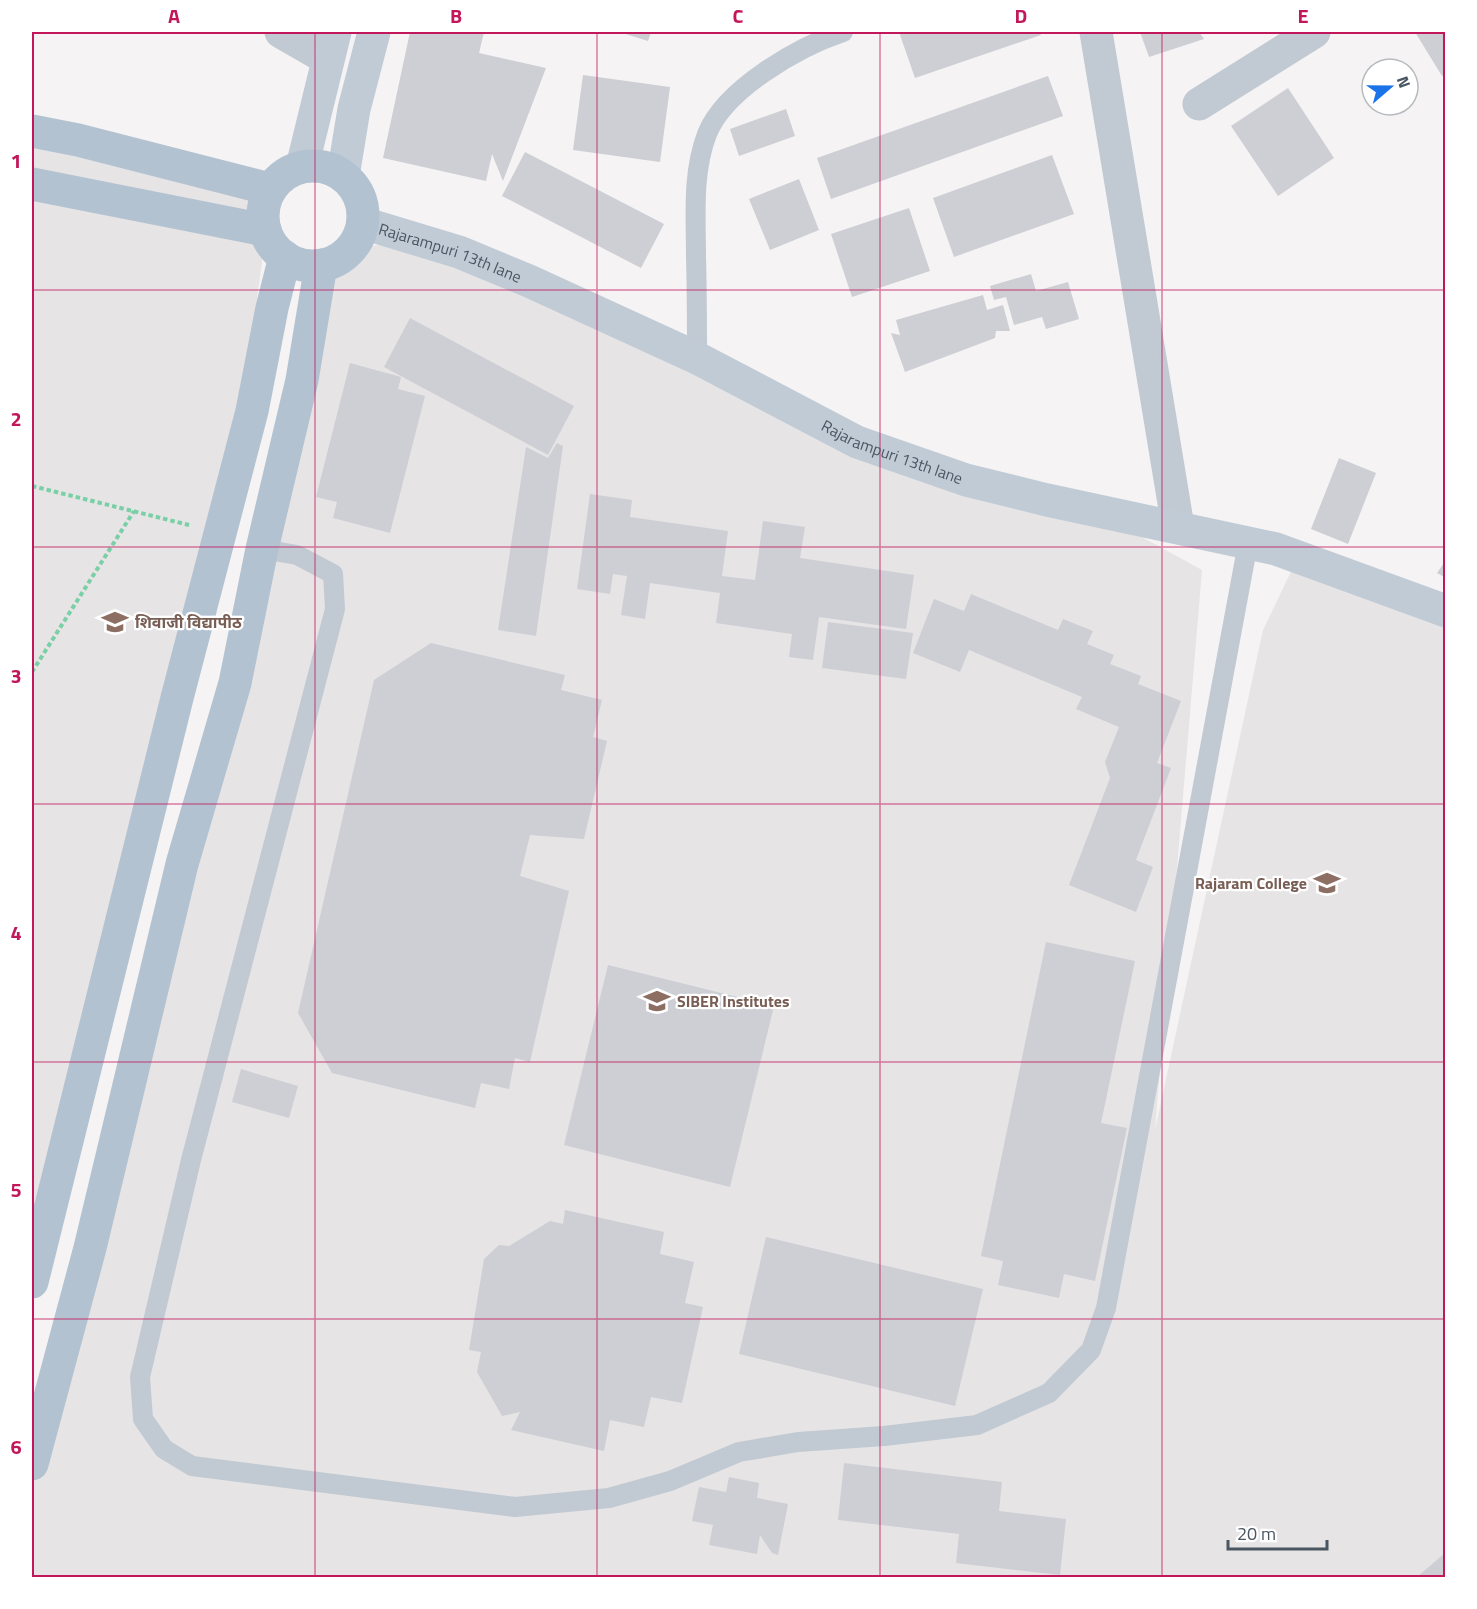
<svg xmlns="http://www.w3.org/2000/svg" width="1477" height="1609" font-family="'Titillium Web','Noto Sans Devanagari',sans-serif">
<style>
.education{fill:#e6e4e5}
.building{fill:#cdcfd5}
.lines{fill:none;stroke-linecap:round;stroke-linejoin:round}
.path{stroke:#7ad0a6;stroke-width:4;stroke-dasharray:4.5 3;stroke-linecap:butt}
.lane{stroke:#c1cad2;stroke-width:20}
.street{stroke:#c1cad2;stroke-width:33}
.secondary{stroke:#c1cbd6;stroke-width:33}
.primary{stroke:#b3c2d1;stroke-width:33}
.grid{fill:none;stroke:#c2185b;stroke-width:1.5;stroke-opacity:0.55}
.labels{text-anchor:middle;stroke-width:4.5;stroke-linejoin:round;paint-order:stroke}
.street-label{font-size:16px;fill:#4a5661;stroke:#fff}
.education-label{font-size:16px;font-weight:bold;fill:#785e54;stroke:#fff;text-anchor:start}
.neatline{fill:none;stroke:#c2185b;stroke-width:2}
.grid-label{font-size:20px;text-anchor:middle;font-weight:bold;fill:#c2185b}
</style>
<rect width="100%" height="100%" fill="#f5f3f3"/>
<g class="education">
<path d="M32,136L265,201L262,263L257,297L262,352L32,1282Z"/>
<path d="M431,240L760,391L1091,509L1202,570L1155,1130L1263,630L1298,557L1445,611V1577L32,1578V1463L333,276L346,259L360,247Z"/>
</g>
<g class="building">
<path d="M410,32H484L479,53L546,68L503,181L492,154L486,181L383,158Z"/>
<path d="M619,32H651L648,41Z"/>
<path d="M899,32H1039L1041,35L915,78Z"/>
<path d="M1140,32H1199L1204,39L1149,57Z"/>
<path d="M1415,32H1446V74L1442,76Z"/>
<path d="M583,75L670,87L660,162L573,150Z"/>
<path d="M1048,76L1063,116L831,199L817,158Z"/>
<path d="M1288,88L1334,158L1278,196L1231,126Z"/>
<path d="M786,109L795,136L739,156L730,129Z"/>
<path d="M525,152L664,224L641,268L502,196Z"/>
<path d="M1052,155L1074,214L954,257L933,198Z"/>
<path d="M799,179L819,230L770,250L749,199Z"/>
<path d="M909,208L930,271L852,297L831,234Z"/>
<path d="M1031,274L1036,291L1068,282L1079,319L1046,329L1042,317L1014,325L1006,297L994,300L990,286Z"/>
<path d="M983,295L987,310L1003,305L1010,331H996L995,338L905,372L891,333L900,335L896,320Z"/>
<path d="M410,318L574,406L548,455L384,367Z"/>
<path d="M350,363L401,377L398,389L425,396L390,533L333,518L337,502L316,497Z"/>
<path d="M557,443L563,446L536,636L498,630L526,447L548,458Z"/>
<path d="M1339,458L1376,473L1348,544L1311,529Z"/>
<path d="M590,494L632,500L630,517L728,531L722,576L755,580L763,521L805,527L800,558L914,575L906,629L819,617L813,660L789,657L792,634L716,623L720,593L650,583L645,619L621,615L627,576L613,574L610,594L577,589Z"/>
<path d="M1446,560V578L1437,573Z"/>
<path d="M971,594L1058,630L1063,619L1093,631L1087,644L1114,655L1110,664L1141,676L1138,684L1181,701L1157,763L1171,768L1136,860L1153,867L1136,912L1069,885L1110,778L1105,762L1119,727L1076,709L1082,697L969,650L960,672L913,653L934,599L964,611Z"/>
<path d="M828,622L913,633L906,679L822,668Z"/>
<path d="M431,643L565,675L561,690L602,700L593,737L607,741L584,839L530,835L520,876L569,891L530,1062L515,1058L509,1089L481,1083L475,1108L332,1073L298,1013L374,680Z"/>
<path d="M1046,942L1135,961L1101,1123L1127,1128L1095,1281L1064,1274L1059,1298L998,1285L1003,1261L981,1256Z"/>
<path d="M608,965L774,1006L730,1187L564,1145Z"/>
<path d="M241,1069L298,1086L289,1118L232,1102Z"/>
<path d="M565,1210L664,1232L660,1254L694,1262L685,1303L703,1307L682,1403L651,1397L644,1427L610,1420L604,1451L511,1430L520,1412L502,1416L477,1372L481,1352L469,1350L484,1259L499,1245L509,1246L550,1221L563,1224Z"/>
<path d="M766,1237L983,1289L955,1406L739,1354Z"/>
<path d="M844,1463L1002,1482L999,1511L1066,1519L1060,1575L956,1563L959,1534L838,1520Z"/>
<path d="M729,1477L759,1483L757,1498L788,1504L778,1555L772,1553L760,1535L757,1554L709,1545L713,1525L692,1521L699,1487L726,1492Z"/>
<path d="M1446,1552V1578H1416Z"/>
</g>
<g class="lines">
<g class="path">
<path d="M32,486L189,525"/>
<path d="M32,672L134,511"/>
</g>
<g class="lane">
<path d="M697,358C697,324 697,291 696,257C696,216 692,173 707,134C725,89 798,47 843,32"/>
<path d="M262,549L297,555L333,574L335,609L191,1160L140,1377L143,1419L164,1449L192,1466L515,1507L609,1498L670,1481L739,1452L798,1442L884,1436L977,1425L1049,1393L1091,1350L1106,1308L1248,543"/>
</g>
<g class="street">
<path d="M281,32L328,59"/>
<path d="M1096,32L1178,527"/>
<path d="M1199,104L1314,32"/>
</g>
<g class="secondary">
<path d="M302,167L335,32"/>
<path d="M343,176L354,109L374,32"/>
<path id="s1" d="M363,223L459,252L529,281L697,358L857,442L966,480L1047,500L1276,549L1446,611"/>
</g>
<g class="primary">
<path d="M32,131L78,140L270,189"/>
<circle cx="313" cy="216" r="50"/>
<path d="M32,184L265,230"/>
<path d="M32,1282L177,698L252,411L272,308L285,257"/>
<path d="M32,1464L90,1248L182,864L235,683L262,549L302,380L321,265"/>
</g>
</g>
<path class="grid" d="M315,32V1578M597,32V1578M880,32V1578M1162,32V1578M32,290H1446M32,547H1446M32,804H1446M32,1062H1446M32,1319H1446"/>
<defs>
<g id="university-bare" transform="scale(2.07)"><path d="M0-5L7-2L0 1L-7-2ZM-4 1L0 2.5L4 1V4Q0 6-4 4Z" fill="#8d6e63" stroke="#fff" stroke-width="2.5" paint-order="stroke"/></g>
</defs>
<g fill-rule="evenodd">
<use href="#university-bare" x="115" y="622"/>
<use href="#university-bare" x="1327" y="883"/>
<use href="#university-bare" x="657" y="1001"/>
</g>
<g class="labels">
<g class="street-label">
<text dy="6" stroke="none"><textPath href="#s1" startOffset="92">Rajarampuri 13th lane</textPath></text>
<text dy="6" stroke="none"><textPath href="#s1" startOffset="578">Rajarampuri 13th lane</textPath></text>
</g>
<g class="education-label">
<text x="135" y="628">शिवाजी विद्यापीठ</text>
<text x="1307" y="889" text-anchor="end">Rajaram College</text>
<text x="677" y="1007">SIBER Institutes</text>
</g>
</g>
<rect width="1477" height="1609" fill="none" stroke="#ffffff" stroke-width="66"/>
<g transform="translate(1390 87) rotate(70)"><circle r="28" fill="#ffffff" stroke="#b7bbc0" stroke-width="1.5"/>
<path d="M0-4.5L10 22L0 15L-10 22Z" fill="#1a73e8"/>
<text y="-9" font-size="16" font-weight="bold" text-anchor="middle" fill="#4a5661">N</text>
</g>
<path d="M1228 1540v9h99v-9" fill="none" stroke="#4a5661" stroke-width="3"/>
<text x="1237" y="1540" font-size="18" fill="#4a5661" stroke="#ffffff" stroke-width="4.5" paint-order="stroke">20 m</text>
<rect x="33" y="33" width="1411" height="1543" class="neatline"/>
<g class="grid-label">
<text x="174" y="23">A</text>
<text x="456" y="23">B</text>
<text x="738" y="23">C</text>
<text x="1021" y="23">D</text>
<text x="1303" y="23">E</text>
<text x="16" y="168">1</text>
<text x="16" y="426">2</text>
<text x="16" y="683">3</text>
<text x="16" y="940">4</text>
<text x="16" y="1197">5</text>
<text x="16" y="1454">6</text>
</g>
</svg>
